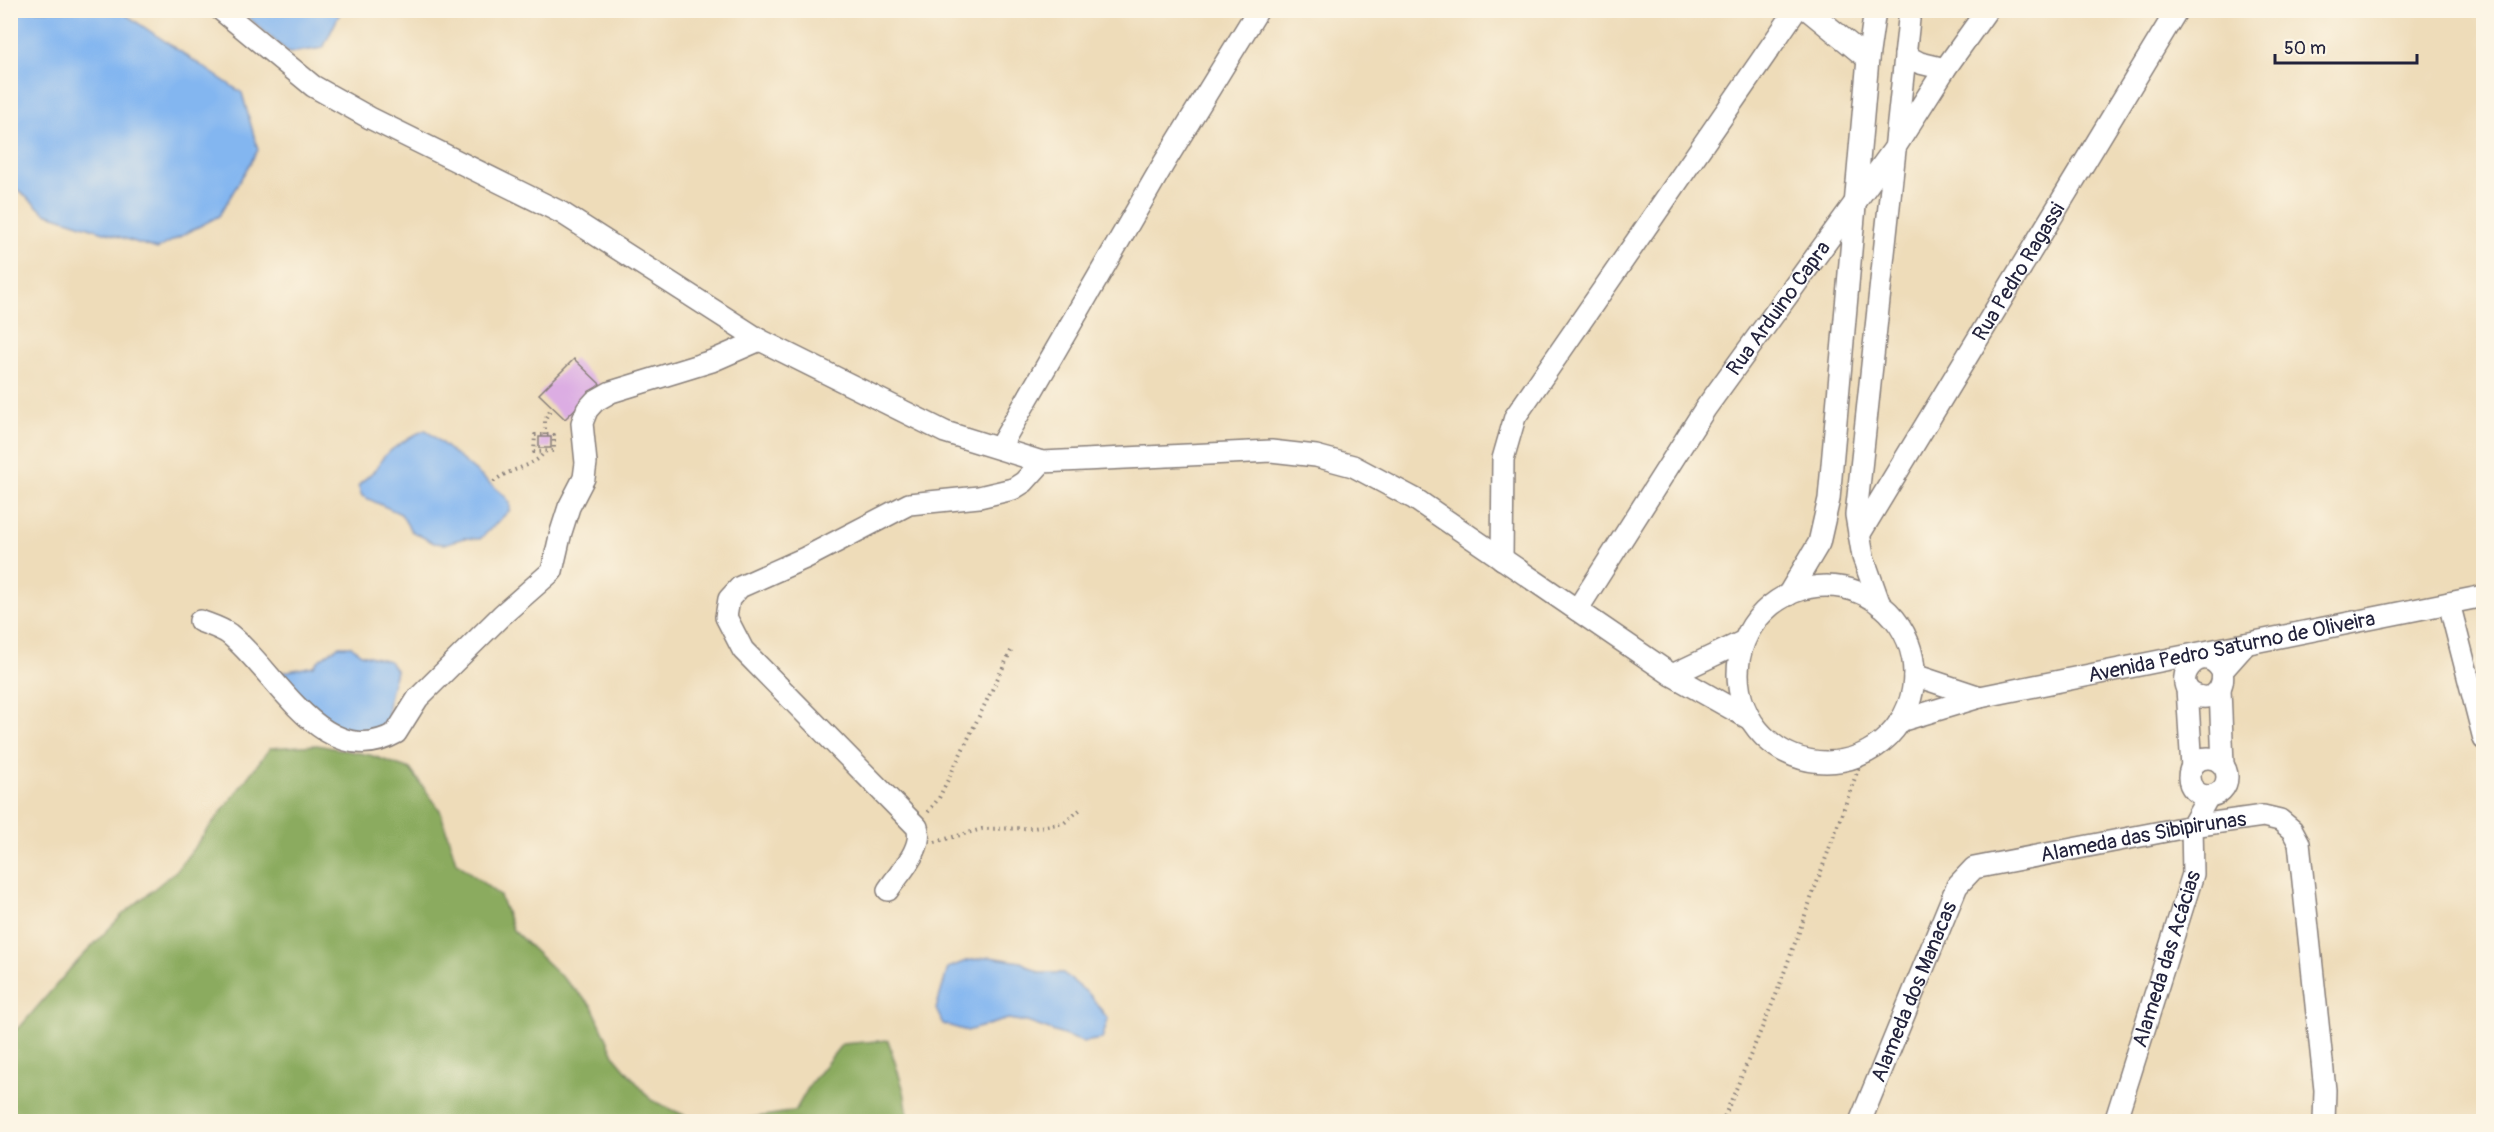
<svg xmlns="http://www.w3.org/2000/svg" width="2494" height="1132" font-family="Pangolin,sans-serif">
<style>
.forest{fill:#8bab5e;stroke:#56664c;stroke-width:1.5}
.water{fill:#83b6f0;stroke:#526c96;stroke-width:1.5}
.building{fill:#dcade3}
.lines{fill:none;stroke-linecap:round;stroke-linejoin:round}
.minor-casing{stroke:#887f7a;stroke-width:24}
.path{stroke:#887f7a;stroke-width:4;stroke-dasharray:1.5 4.5;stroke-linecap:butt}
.minor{stroke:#fff;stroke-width:21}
.labels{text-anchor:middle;stroke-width:4.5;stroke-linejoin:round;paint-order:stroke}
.street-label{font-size:21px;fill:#22223b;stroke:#fcf5e5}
</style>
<rect width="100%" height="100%" fill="#fcf5e5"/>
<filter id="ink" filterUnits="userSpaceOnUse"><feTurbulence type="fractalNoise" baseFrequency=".0167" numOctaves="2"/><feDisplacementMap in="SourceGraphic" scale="12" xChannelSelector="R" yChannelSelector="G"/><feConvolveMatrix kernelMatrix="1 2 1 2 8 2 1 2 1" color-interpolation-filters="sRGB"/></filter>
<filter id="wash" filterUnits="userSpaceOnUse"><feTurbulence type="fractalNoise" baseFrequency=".008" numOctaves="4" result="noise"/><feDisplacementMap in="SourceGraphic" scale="24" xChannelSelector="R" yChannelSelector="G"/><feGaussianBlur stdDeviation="1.35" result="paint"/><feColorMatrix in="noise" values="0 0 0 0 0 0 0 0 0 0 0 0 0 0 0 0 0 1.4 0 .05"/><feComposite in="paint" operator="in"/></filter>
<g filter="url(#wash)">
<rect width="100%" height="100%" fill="#eedcb9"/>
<g class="forest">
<path d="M317,745L370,755L410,769L440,810L456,862L500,896L513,930L592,1006L615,1057L651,1100L697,1121L11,1122V1031L20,1027L70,969L122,915L177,870L270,748Z"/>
<path d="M888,1040L904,1091L909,1121H732L795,1111L811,1083L842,1044Z"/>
</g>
<g class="water">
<path d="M21,10L120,11L242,93L258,150L219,216L157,249L45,213L11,184V14Z"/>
<path d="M241,11H341L323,48L289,53Z"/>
<path d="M426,430L505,496L510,503V510L480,539L464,538L444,544L434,543L411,531L401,514L362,496L358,486C364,479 370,475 376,469C379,465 381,460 384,456C393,448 415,433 426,430Z"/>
<path d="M339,646H351L361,654L389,661L396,670C393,687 381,712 394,726C384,728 368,736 357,734C327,730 293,699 283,672L314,666C321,656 330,653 339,646Z"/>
<path d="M990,957L1021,962L1040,973H1063L1090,995L1108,1019L1102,1039L1083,1042L1027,1022L1008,1019L967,1031L943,1024L936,1009L948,968L966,961Z"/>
</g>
<g id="blocks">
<g class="building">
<path d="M574,359L600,384L565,419L539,394Z"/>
<rect x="539" y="437" width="12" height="11"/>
</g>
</g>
</g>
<g filter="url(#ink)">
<use href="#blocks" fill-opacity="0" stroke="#887f7a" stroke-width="1.5"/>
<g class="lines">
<g class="minor-casing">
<g id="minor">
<path d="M221,10L313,86L370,118L562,213L760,340L945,432L1042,462L1271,451L1316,456L1353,466L1415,499L1672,675L1750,719"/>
<path d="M1808,10L1868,59"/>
<path d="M1905,55L1920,63L1945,69"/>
<path d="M999,448L1164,163L1258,10"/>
<path id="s1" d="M1859,535L2177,10"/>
<path d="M1502,559L1503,459L1515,417L1796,10"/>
<circle cx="1826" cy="674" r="88"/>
<path d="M1788,595L1819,543L1829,499L1868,59L1875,10"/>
<path d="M2449,603L2484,739"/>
<path d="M1880,605L1863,557L1856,515L1910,10"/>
<path id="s2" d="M1577,610L1705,409L1894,149L1945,69L1987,10"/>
<path d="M200,621C210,625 221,628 229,634C277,672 324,774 396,733L418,698L502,615L552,571L561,532L569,507L584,478L586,463L582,423L587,410L595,401L611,392L712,361L760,340"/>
<path d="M2222,671C2201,636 2165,686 2198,696C2215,702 2225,686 2222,671L2246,644"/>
<path d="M1672,675L1744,641"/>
<path d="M1914,675L1980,697"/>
<path d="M2187,688L2192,768"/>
<path d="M2220,689L2223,765"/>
<path id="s3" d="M1900,721L1980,697L2484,596"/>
<circle cx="2208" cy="777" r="19"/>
<path d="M888,890C899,873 925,848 917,827L743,650L726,617L729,599L740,587L805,558L909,504L979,497L1013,489L1024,482L1042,462"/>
<path id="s4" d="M1860,1122L1957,886L1974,868L2192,826L2263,816L2280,820L2292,830L2299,843L2325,1090L2324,1122"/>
<path id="s5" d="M2115,1122L2193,874L2192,826L2208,797"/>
</g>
</g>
<g class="path">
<path d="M535,435H554V451L534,452Z"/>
<path d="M545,435V419L552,407"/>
<path d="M494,482C507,468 535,468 544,452"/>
<path d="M928,812L939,798L1011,651"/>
<path d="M935,842L982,829L1033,828L1064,823L1083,807"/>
<path d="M1722,1122L1776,995L1864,753"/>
</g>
<use href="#minor" class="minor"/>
</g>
</g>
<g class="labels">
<g class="street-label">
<text dy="7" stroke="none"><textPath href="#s1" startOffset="308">Rua Pedro Ragassi</textPath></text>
<text dy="7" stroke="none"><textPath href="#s2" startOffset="363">Rua Arduino Capra</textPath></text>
<text dy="7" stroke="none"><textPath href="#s3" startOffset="340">Avenida Pedro Saturno de Oliveira</textPath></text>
<text dy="7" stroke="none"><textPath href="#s4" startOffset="452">Alameda das Sibipirunas</textPath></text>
<text dy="7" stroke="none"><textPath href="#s5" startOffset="171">Alameda das Acácias</textPath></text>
<text dy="7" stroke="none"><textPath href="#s4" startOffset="141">Alameda dos Manacas</textPath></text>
</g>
</g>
<rect width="2494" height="1132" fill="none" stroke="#fcf5e5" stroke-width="36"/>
<path d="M2275 54v9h142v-9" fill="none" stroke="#22223b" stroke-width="3"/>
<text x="2284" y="54" font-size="18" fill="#22223b" stroke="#fcf5e5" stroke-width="4.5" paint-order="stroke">50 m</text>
</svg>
